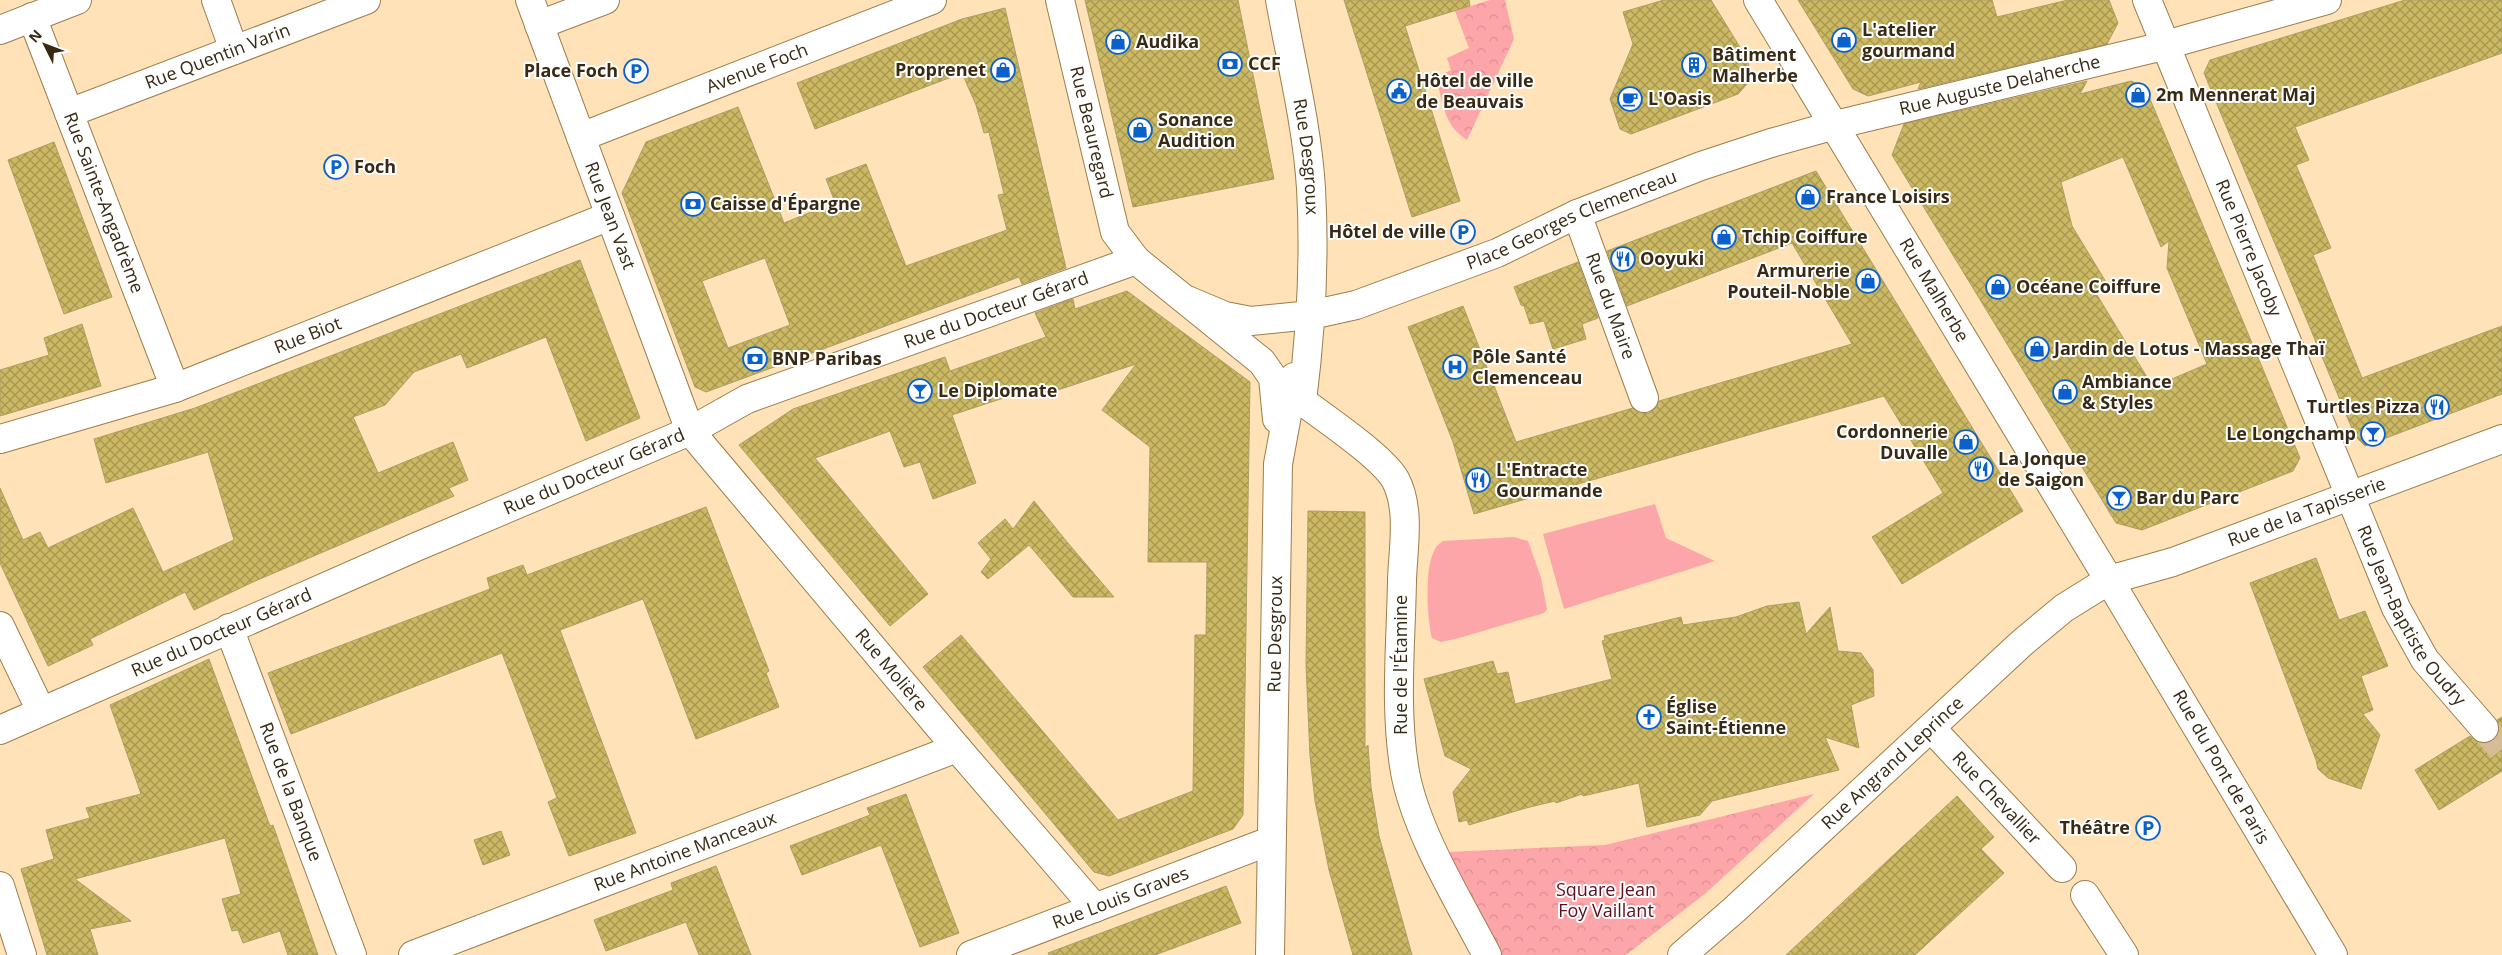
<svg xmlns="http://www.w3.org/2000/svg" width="2502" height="955" font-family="'Open Sans',sans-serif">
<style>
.grass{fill:#fda6a9}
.park{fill:url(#park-crowns)}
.building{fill:url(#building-cross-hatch);stroke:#ab9f64;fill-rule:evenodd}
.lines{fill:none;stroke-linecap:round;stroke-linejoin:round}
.minor-tunnel{stroke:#d7bd97;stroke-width:28;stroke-dasharray:28 14;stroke-linecap:butt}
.minor-casing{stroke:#9d7d4a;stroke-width:30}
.tertiary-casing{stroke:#9d7d4a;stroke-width:30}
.secondary-casing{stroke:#9d7d4a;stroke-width:30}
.minor{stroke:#fff;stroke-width:28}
.tertiary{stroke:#fff;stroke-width:28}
.secondary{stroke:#fff;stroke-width:28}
.labels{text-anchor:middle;stroke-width:4;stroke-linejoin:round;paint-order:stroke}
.poi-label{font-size:18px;font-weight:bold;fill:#372914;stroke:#fff;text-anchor:start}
.street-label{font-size:18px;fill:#372914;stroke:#fff}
.park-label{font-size:18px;fill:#5d0d1b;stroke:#fff}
</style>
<defs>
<pattern id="park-crowns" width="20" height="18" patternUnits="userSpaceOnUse" patternTransform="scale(1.25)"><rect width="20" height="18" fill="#fda6a9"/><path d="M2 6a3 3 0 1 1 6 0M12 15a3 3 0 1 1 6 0" fill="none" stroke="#d98f91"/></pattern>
<pattern id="building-cross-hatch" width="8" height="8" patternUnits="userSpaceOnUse" patternTransform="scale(1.25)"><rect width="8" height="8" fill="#ccb963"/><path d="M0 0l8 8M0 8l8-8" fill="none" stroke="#a69650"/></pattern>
</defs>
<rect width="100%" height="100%" fill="#ffe2b8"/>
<g class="grass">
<path d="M1655,504L1666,538L1715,561L1564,609L1543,534Z"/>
<path d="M1514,537L1528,541L1541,578L1547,609L1544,613L1459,638L1441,642L1432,638C1427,618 1424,568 1435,549C1436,546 1440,543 1443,541Z"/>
</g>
<g class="park">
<path d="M1490,0H1505L1514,39L1467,140C1443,125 1443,102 1436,77L1451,70L1447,58L1469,48L1455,11Z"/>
<path d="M1814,794L1706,893L1626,955H1501L1448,852L1605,845Z"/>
</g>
<g class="building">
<path d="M1085,0H1238L1274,179L1133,207Z"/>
<path d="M1344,0H1469L1470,6L1405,26L1460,201L1412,217Z"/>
<path d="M1664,0H1711L1746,57L1752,75L1748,83L1738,94L1631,134L1620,129L1610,99L1633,44L1623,12Z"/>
<path d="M1798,0H1992L1997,17L2068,0H2109L2118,23L2107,44L1918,89L1921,82L1868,96L1853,89Z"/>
<path d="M2405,0H2502V53L2295,127L2309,160L2296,165L2331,248L2313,255L2362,378L2502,326V394L2365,446L2355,436L2204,73L2210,60Z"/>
<path d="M1005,8L1066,268L1022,284L1019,277L706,392L695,387L622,193L646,142L738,107L784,223L811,212L837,207L826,179L866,164L906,266L1007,230L998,195L1004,194L989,132L984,133L976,105L962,73L815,129L797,83L962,19ZM765,258L790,325L728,348L702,281Z"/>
<path d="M2087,81L2080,94L2131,81L2145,87L2300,458L2293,471L2142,530L2116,523L1892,155L1904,124ZM2123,157L2161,247L2169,241L2167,268L2207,364L2153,387L2094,290L2106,282L2072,226L2061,182Z"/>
<path d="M54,142L112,297L64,314L8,160Z"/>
<path d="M1816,171L2023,511L1902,584L1872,537L1943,493L1884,396L1474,514L1453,442L1408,327L1463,306L1516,442L1633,408L1641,413H1649L1656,408L1659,401L1852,344L1792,243L1627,306L1607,251Z"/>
<path d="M580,260L640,418L586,441L546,337L467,368L461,354L414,372L385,405L353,417L378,473L453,442L468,480L449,488L454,496L253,582L194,610L185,592L90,639L93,645L48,666L0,563V488L23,540L40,532L48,548L133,508L163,572L234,540L208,452L106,483L94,439L195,408Z"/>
<path d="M1578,262L1598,318L1582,324L1586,339L1553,349L1544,321L1530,324L1524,306L1521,305L1514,287Z"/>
<path d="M1127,291L1250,382L1243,815L1233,829L1109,876L1094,872L923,667L961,635L1118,820L1193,791L1195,635H1206L1207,562H1148L1150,447L1102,410L1136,364L1043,395L1040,386L952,415L976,483L933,499L920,462L904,467L890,431L815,458L928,594L890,626L739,445L793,409L945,357L950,371L1046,337L1035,313L1073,299L1075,309Z"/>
<path d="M82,324L101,386L0,416V370L49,355L44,338Z"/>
<path d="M1034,501L1067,542L1114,597H1073L1029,545L988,579L981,572L991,559L978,543L1005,519L1013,529Z"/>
<path d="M706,507L769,671L766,673L779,707L696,739L643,599L560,630L636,833L569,856L548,802L557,798L502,653L291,734L268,673L490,589L487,578L523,565L527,575Z"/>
<path d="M1308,511L1365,512V748L1368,745L1371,787L1379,836L1412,955H1353L1329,870L1315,801L1310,756L1306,665Z"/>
<path d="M2316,558L2339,620L2365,611L2388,666L2361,676L2373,710L2363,714L2380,735L2361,789L2328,778L2318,769L2316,760L2250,583Z"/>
<path d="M1799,602L1806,634L1830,607L1838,651L1861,653L1873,670L1874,696L1851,705L1859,748L1825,737L1839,770L1712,801L1700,815L1647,827L1639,783L1583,796L1582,794L1556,803L1555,801L1526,808L1469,825L1467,820L1459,822L1453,792L1471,769L1445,756L1424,679L1493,661L1497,674L1508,672L1515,704L1612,679L1602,641L1605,640L1604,636L1681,617L1683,625L1736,617L1767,606Z"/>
<path d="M209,659L270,826L273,825L318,955H288L280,931L243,943L238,930L232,931L222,899L241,894L225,838L75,879L131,921L90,929L98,955H47L21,869L54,859L46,830L90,818L86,808L141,794L110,705Z"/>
<path d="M2502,717V771L2439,810L2415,770L2470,736L2479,743H2486L2494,740L2499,733L2497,720Z"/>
<path d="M906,794L959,933L920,947L881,845L802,875L790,846L870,815L867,808Z"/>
<path d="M1957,796L1994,837L1981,849L2004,873L1915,955H1786Z"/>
<path d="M501,831L510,855L483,865L474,840Z"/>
<path d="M716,866L751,955H699L686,922L606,951L594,920L673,890L671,883Z"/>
<path d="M1226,886L1241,923L1155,955H1049L1048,953Z"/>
</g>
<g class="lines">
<path class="minor-tunnel" d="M2484,728L2502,749"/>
<g class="minor-casing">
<g id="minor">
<path d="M216,0L234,50"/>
<path id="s1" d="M530,0L690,431L957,748L1095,908"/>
<path id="s2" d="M1060,0L1115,232L1136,260L1262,362L1273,378L1277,419"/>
<path id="s3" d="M1280,0C1291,62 1307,125 1311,188C1315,259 1311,331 1302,401C1326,419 1381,456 1395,479C1411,508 1403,549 1402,580C1401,644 1394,709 1405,772C1416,832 1459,901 1487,955"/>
<path id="s4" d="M2147,0L2396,608L2425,660L2484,728"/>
<path id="s5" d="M32,17L175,388"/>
<path d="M539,25L605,0"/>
<path d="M0,30L77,0"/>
<path id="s6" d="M69,113L366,0"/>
<path id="s7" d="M581,137L932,0"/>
<path id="s8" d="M1577,214L1644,398"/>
<path id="s9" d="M1187,300L1225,316L1251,321L1311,315L1356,305L1497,253L1577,214L1701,166L1771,143L1835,125L2151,49L2327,0"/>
<path id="s10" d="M0,439L175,388L610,216"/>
<path d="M0,626L41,711"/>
<path id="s11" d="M229,628L352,955"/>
<path id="s12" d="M1931,728L2062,868"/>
<path id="s13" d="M0,730L416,547L690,431L747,399L1136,260"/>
<path d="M2085,895L2124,955"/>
<path id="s14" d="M413,955L957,748"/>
<path id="s15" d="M971,955L1270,841"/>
<path id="s16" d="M1270,955L1278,464L1294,377"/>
<path id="s17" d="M1682,955L1734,910L2023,642L2064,608L2109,580L1758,0"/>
</g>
</g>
<g class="tertiary-casing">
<g id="tertiary">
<path id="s18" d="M2333,955L2109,580L2173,562L2502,439"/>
</g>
</g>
<g class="secondary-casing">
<path id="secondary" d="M0,886L22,955"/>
</g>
<use href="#minor" class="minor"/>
<use href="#tertiary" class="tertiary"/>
<use href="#secondary" class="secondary"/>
</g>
<defs>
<g id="shop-ring" transform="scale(1.25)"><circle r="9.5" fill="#fff" stroke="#0b61cb" stroke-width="1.5"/><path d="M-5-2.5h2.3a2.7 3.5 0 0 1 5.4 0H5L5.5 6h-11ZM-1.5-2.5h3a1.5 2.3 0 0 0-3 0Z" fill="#0b61cb"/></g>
<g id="bank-ring" transform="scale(1.25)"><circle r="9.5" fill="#fff" stroke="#0b61cb" stroke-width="1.5"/><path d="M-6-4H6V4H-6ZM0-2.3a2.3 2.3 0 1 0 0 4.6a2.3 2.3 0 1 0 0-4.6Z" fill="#0b61cb"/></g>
<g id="building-ring" transform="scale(1.25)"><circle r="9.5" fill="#fff" stroke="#0b61cb" stroke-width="1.5"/><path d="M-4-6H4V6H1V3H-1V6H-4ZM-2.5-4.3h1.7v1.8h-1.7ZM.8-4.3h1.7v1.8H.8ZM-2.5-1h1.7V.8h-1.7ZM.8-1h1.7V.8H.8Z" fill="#0b61cb"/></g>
<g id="parking-ring" transform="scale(1.25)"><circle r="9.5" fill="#fff" stroke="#0b61cb" stroke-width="1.5"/><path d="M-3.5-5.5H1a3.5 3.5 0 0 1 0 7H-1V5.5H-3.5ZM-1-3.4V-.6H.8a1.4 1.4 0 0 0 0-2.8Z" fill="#0b61cb"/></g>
<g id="civic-ring" transform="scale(1.25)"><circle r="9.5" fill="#fff" stroke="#0b61cb" stroke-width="1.5"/><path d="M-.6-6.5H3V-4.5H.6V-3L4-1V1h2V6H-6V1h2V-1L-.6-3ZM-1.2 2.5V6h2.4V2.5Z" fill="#0b61cb"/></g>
<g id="cafe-ring" transform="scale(1.25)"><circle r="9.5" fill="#fff" stroke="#0b61cb" stroke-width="1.5"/><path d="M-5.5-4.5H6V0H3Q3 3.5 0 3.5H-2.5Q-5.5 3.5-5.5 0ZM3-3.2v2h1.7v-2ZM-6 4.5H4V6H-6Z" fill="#0b61cb"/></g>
<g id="restaurant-ring" transform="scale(1.25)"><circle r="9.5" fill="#fff" stroke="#0b61cb" stroke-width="1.5"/><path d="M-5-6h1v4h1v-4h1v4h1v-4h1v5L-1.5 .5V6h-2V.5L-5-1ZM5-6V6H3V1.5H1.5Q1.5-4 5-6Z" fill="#0b61cb"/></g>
<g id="hospital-ring" transform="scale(1.25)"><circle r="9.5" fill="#fff" stroke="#0b61cb" stroke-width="1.5"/><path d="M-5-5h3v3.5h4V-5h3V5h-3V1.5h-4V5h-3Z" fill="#0b61cb"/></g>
<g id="bar-ring" transform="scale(1.25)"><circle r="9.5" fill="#fff" stroke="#0b61cb" stroke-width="1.5"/><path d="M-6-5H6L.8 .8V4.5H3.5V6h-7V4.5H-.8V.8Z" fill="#0b61cb"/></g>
<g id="church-ring" transform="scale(1.25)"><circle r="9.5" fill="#fff" stroke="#0b61cb" stroke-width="1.5"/><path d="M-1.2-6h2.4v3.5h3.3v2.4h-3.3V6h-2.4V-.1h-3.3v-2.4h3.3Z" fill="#0b61cb"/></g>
</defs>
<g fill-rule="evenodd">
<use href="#shop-ring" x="1844" y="40"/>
<use href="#shop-ring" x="1118" y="42"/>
<use href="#bank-ring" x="1230" y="64"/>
<use href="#building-ring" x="1694" y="65"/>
<use href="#shop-ring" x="1003" y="70"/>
<use href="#parking-ring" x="636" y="71"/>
<use href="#civic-ring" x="1399" y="91"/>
<use href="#shop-ring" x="2138" y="95"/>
<use href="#cafe-ring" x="1630" y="99"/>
<use href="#shop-ring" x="1140" y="130"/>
<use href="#parking-ring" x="336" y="167"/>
<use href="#shop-ring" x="1808" y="197"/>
<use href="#bank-ring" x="693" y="204"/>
<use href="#parking-ring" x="1463" y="232"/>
<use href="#shop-ring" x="1724" y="237"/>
<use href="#restaurant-ring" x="1623" y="259"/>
<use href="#shop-ring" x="1868" y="281"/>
<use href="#shop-ring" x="1998" y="287"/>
<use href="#shop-ring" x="2037" y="349"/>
<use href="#bank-ring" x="755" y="359"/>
<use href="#hospital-ring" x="1455" y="367"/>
<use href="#bar-ring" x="920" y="391"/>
<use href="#shop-ring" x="2065" y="392"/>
<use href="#restaurant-ring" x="2437" y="407"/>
<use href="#bar-ring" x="2373" y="434"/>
<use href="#shop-ring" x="1966" y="442"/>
<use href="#restaurant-ring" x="1981" y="469"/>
<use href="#restaurant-ring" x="1478" y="480"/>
<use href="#bar-ring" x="2119" y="498"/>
<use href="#church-ring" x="1649" y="717"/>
<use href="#parking-ring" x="2148" y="828"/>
</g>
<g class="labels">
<g class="poi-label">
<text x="1862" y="36">L'atelier<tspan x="1862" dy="21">gourmand</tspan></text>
<text x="1136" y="48">Audika</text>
<text x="1712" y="61">Bâtiment<tspan x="1712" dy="21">Malherbe</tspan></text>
<text x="1248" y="70">CCF</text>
<text x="986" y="76" text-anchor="end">Proprenet</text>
<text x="618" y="77" text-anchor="end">Place Foch</text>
<text x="1416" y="87">Hôtel de ville<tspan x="1416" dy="21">de Beauvais</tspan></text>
<text x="2156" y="101">2m Mennerat Maj</text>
<text x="1648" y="105">L'Oasis</text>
<text x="1158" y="126">Sonance<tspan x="1158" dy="21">Audition</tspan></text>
<text x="354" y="173">Foch</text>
<text x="1826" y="203">France Loisirs</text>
<text x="710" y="210">Caisse d'Épargne</text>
<text x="1446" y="238" text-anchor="end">Hôtel de ville</text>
<text x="1742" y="243">Tchip Coiffure</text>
<text x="1640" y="265">Ooyuki</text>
<text x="1850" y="277" text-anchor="end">Armurerie<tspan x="1850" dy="21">Pouteil-Noble</tspan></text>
<text x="2016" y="293">Océane Coiffure</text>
<text x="2054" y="355">Jardin de Lotus - Massage Thaï</text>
<text x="1472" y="363">Pôle Santé<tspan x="1472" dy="21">Clemenceau</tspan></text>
<text x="772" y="365">BNP Paribas</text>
<text x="2082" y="388">Ambiance<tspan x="2082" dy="21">&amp; Styles</tspan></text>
<text x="938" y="397">Le Diplomate</text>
<text x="2420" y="413" text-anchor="end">Turtles Pizza</text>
<text x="1948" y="438" text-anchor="end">Cordonnerie<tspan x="1948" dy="21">Duvalle</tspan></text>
<text x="2356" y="440" text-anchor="end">Le Longchamp</text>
<text x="1998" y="465">La Jonque<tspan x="1998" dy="21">de Saigon</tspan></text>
<text x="1496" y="476">L'Entracte<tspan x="1496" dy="21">Gourmande</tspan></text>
<text x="2136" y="504">Bar du Parc</text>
<text x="1666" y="713">Église<tspan x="1666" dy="21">Saint-Étienne</tspan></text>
<text x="2130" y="834" text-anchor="end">Théâtre</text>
</g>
<g class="street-label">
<text dy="6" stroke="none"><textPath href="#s6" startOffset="159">Rue Quentin Varin</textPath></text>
<text dy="6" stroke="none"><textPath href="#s7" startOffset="189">Avenue Foch</textPath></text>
<text dy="6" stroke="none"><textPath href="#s9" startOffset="856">Rue Auguste Delaherche</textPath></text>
<text dy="6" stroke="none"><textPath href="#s2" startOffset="136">Rue Beauregard</textPath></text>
<text dy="6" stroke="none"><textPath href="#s3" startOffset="159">Rue Desgroux</textPath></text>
<text dy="6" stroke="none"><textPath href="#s5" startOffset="199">Rue Sainte-Angadrème</textPath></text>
<text dy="6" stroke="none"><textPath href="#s1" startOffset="230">Rue Jean Vast</textPath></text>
<text dy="6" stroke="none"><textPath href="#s9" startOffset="406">Place Georges Clemenceau</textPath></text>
<text dy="6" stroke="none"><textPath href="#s4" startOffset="268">Rue Pierre Jacoby</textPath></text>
<text transform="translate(1934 290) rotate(59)" y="6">Rue Malherbe</text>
<text dy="6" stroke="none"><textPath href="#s8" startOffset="98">Rue du Maire</textPath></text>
<text dy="6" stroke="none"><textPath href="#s13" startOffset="1082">Rue du Docteur Gérard</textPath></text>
<text dy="6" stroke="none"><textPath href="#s10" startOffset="325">Rue Biot</textPath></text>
<text dy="6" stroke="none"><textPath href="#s13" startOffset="648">Rue du Docteur Gérard</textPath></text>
<text dy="6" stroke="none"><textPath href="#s18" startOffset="646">Rue de la Tapisserie</textPath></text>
<text dy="6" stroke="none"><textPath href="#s4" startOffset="671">Rue Jean-Baptiste Oudry</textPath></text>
<text dy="6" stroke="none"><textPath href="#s13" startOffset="242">Rue du Docteur Gérard</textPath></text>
<text dy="6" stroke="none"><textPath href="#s16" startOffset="321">Rue Desgroux</textPath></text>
<text transform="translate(1401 665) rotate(-90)" y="6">Rue de l'Étamine</text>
<text dy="6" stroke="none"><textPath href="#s1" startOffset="772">Rue Molière</textPath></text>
<text dy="6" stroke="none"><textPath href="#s17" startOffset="285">Rue Angrand Leprince</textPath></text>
<text transform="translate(2221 767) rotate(60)" y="6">Rue du Pont de Paris</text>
<text dy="6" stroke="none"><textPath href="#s11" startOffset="175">Rue de la Banque</textPath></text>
<text dy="6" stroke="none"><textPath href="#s12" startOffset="96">Rue Chevallier</textPath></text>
<text dy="6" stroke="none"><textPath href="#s14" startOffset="291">Rue Antoine Manceaux</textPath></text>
<text dy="6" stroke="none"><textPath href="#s15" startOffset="160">Rue Louis Graves</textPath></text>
</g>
<g class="park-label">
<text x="1606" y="896">Square Jean<tspan x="1606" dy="21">Foy Vaillant</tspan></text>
</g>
</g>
<g transform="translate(45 45) rotate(312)" stroke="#ffffff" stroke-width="4" paint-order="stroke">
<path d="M0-4L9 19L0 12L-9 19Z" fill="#372914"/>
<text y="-8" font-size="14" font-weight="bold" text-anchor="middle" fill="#372914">N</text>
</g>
</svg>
